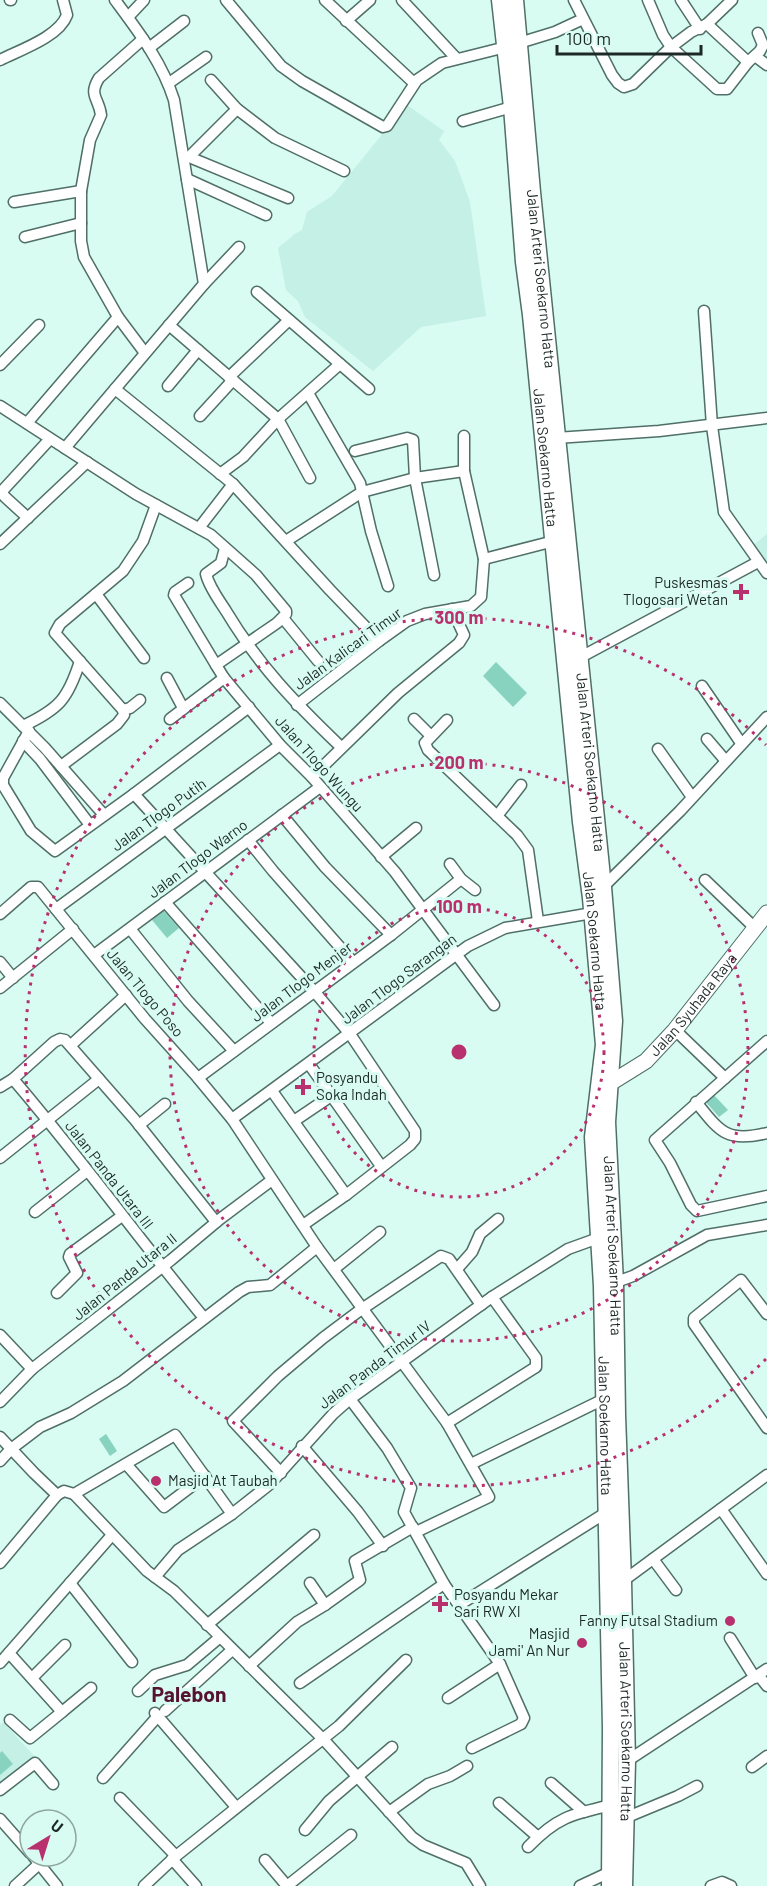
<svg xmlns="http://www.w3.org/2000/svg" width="767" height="1886" font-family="Barlow,sans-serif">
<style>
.built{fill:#c4f0e5}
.green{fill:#88d2c0}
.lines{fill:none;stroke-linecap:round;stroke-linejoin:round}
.street-casing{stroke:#4f6f67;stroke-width:13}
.secondary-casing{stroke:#4f6f67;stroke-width:17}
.primary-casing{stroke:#4f6f67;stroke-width:19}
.street{stroke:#fff;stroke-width:10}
.secondary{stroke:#fff;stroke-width:15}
.primary{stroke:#fff;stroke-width:16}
.ring{fill:none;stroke:#b8306e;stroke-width:3;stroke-dasharray:3 6}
.poi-dot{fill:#b8306e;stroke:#d8fbf2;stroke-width:2}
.labels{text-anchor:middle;stroke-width:6;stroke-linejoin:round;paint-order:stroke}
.street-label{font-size:15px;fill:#1c2926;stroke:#d8fbf2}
.poi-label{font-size:15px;fill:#1c2926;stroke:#d8fbf2;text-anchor:end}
.district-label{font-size:21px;font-weight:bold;fill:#551331;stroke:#d8fbf2}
.centre{fill:#b8306e;stroke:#d8fbf2;stroke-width:3}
.ring-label{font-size:18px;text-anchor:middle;font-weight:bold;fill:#b8306e;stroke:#d8fbf2;stroke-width:6;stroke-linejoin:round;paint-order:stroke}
</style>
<rect width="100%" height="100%" fill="#d8fbf2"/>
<g class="built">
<path d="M404,103L444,131L439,140L455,161L470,202L486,316L421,327L373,371L305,317L298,301L286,290L278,248L295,234L302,230L307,212L332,196L380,137Z"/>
<path d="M767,534V569L750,548Z"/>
<path d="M3,1722L38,1760L0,1789V1725Z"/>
</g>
<g class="green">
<path d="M496,662L527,693L513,707L483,676Z"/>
<path d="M163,910L179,928L167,938L152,920Z"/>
<path d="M712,1093L728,1110L719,1117L704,1100Z"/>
<path d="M106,1434L117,1451L110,1456L99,1439Z"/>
<path d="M2,1751L13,1764L0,1775V1753Z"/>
</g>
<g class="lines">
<g class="street-casing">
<g id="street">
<path d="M10,0H11"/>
<path d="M115,0C138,31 162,62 174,100L204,284"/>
<path d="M226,0L281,66L302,81L383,127L387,126L417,80L442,63L506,47"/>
<path d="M325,0L414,83"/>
<path d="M402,0L456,58"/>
<path d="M574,0L612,75L618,83L624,87L633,84L671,47L691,32L707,24L732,0"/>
<path d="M648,0L663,35L671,47L717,89H727L748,62"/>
<path d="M681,0L700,29"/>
<path d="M128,17L144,0"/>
<path d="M346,21L370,0"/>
<path d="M707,24L748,62L760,51L763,45L758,33"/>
<path d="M143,39L99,78C88,96 99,98 101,115L90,140L81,191V241L84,257L118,317L145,353"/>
<path d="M519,43L555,32L583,19"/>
<path d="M149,48L184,21"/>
<path d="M755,56L767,65"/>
<path d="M0,60C20,50 59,37 67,15L63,0"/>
<path d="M211,80L237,109L275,138L344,171"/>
<path d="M169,83L206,57"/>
<path d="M463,121L512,107"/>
<path d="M189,157L237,109"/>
<path d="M184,158L189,157L288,198"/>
<path d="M187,179L266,215"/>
<path d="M14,202L81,191"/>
<path d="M25,237L81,223"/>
<path d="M257,292L369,389"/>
<path d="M704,311L712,426L724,512L767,573"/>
<path d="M169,325L278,419L310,478"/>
<path d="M0,365L39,325"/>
<path d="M229,377L289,320"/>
<path d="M168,386L198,350"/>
<path d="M115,389L233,484L330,590L379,641"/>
<path d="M308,393L360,483L371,531L388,586"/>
<path d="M0,406L136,494L211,535L256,575L286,611V614L277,623L216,665L224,678L280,745L312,777L395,872L494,1005"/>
<path d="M200,416L233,380"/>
<path d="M27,423L118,317"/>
<path d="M556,438L659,431L767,418"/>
<path d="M65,448L204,284L239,247"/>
<path d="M355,451L407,438L413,440L415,478L434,575"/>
<path d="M220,474L243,457L278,419L340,364"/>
<path d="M28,518L5,497L2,493L4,489L50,439"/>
<path d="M199,528L233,484"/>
<path d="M286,541L362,492L415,478L464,471"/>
<path d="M0,544L87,462"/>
<path d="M225,548L221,563L206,574C209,587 219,600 226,611C259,666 295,703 341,747"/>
<path d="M484,559L554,541"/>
<path d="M188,583L175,592L174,595L216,665"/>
<path d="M96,594L144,658"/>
<path d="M283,618L318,661"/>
<path d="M579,658L758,562"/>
<path d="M167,678L183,708"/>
<path d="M702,686L741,743"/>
<path d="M0,703L45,748L104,815"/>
<path d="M297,705L379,641L407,621L425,614L471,606L481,597L484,559L464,471V436"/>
<path d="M123,710L130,708L140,700"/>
<path d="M170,719L224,678"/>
<path d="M414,719L430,735"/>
<path d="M447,720L425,743L428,750L517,835L528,850L538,921"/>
<path d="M23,726C59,709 68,699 80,661"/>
<path d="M29,731L3,778V785L31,831L55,851L134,794L249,707"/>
<path d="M707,739L725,760"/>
<path d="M23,741L40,759L90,825"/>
<path d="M658,749L692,797"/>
<path d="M61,766L117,724L124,715L123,710L55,633L60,624L123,571L143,541L156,505"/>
<path d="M312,777L398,693L459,643L464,635L452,609"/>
<path d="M134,794L314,991L350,1034L415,1131V1139L410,1145L346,1195L303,1225"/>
<path d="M282,815L325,867L391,935"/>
<path d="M497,816L521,785"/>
<path d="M248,840L273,871L353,962"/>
<path d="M381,857L416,828"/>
<path d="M450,864L461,879L475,890"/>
<path d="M705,880L755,928"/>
<path d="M601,889L680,811L767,717"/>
<path d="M165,902L271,1023"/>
<path d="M56,909L280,745"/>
<path d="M0,914L31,887H38L145,1019L198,1078L232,1119L317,1247L447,1423L489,1497L416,1532"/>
<path d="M131,930L188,1001L234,1051"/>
<path d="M94,955L320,787"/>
<path d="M0,962L13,978"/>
<path d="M0,988L73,929"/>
<path d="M675,1030L725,1078"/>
<path d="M767,1041L655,1140L670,1163L691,1205L697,1211L767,1196"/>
<path d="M71,1045L126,995"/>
<path d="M309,1064L381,1166"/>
<path d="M198,1078L391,935L461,879"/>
<path d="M13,1079C79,1156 139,1239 204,1318"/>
<path d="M0,1087L13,1079L54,1042L60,1039L65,1040L135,1120L216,1222"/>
<path d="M272,1091L346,1195"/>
<path d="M696,1102C720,1132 727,1143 767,1133"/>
<path d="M232,1119L468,946L505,928L598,912"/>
<path d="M294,1121L331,1096"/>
<path d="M139,1125L165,1104"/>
<path d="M0,1158L99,1079"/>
<path d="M35,1212L87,1171"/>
<path d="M334,1269L380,1232"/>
<path d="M457,1269L472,1252L480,1234L498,1219"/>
<path d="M611,1284L633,1276L707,1235L767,1225"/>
<path d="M57,1293L77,1273L69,1257L70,1254L122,1216"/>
<path d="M767,1314L741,1280L694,1318V1324L767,1428"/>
<path d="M0,1335L32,1369"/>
<path d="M350,1399L387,1448L411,1488L404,1512L444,1584L500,1664L524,1718L521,1724L472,1748"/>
<path d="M0,1402L32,1369L171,1260L220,1219L272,1180"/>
<path d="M447,1423L536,1367V1358L492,1297"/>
<path d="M0,1437L34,1473L57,1495"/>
<path d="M302,1446L358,1512L383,1546"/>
<path d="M0,1461L11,1449L40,1427L71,1413L123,1381L239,1292L248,1287L270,1285L317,1247"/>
<path d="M126,1464L164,1507L205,1476"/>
<path d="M471,1464L604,1399"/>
<path d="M281,1473L233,1421L278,1376L323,1338L359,1311L441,1256L449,1259L481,1305"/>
<path d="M74,1494L147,1571L174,1591L324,1740L412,1837L423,1845L466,1863L480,1886"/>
<path d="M721,1509L767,1574"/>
<path d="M653,1559L676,1590"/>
<path d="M0,1563L57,1495L64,1491L74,1494L175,1435L232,1514"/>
<path d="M155,1577L178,1550L232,1514L270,1484L333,1414L350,1399L492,1297L568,1249L604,1236"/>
<path d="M623,1581L767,1475"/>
<path d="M70,1583L132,1662"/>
<path d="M310,1583L325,1605"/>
<path d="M459,1605L607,1512"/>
<path d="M207,1625L314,1535"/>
<path d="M730,1638L755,1678"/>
<path d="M9,1653L62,1712L30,1738L10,1720"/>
<path d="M0,1663L112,1535"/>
<path d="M249,1666L297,1622L325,1605L360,1580L355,1561L413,1527"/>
<path d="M759,1676L767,1686"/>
<path d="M32,1678L65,1645"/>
<path d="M300,1683L444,1584"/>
<path d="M138,1691L155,1675L187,1665L219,1638"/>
<path d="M448,1698L500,1664"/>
<path d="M165,1711L232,1650"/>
<path d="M62,1712L91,1688"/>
<path d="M155,1713L236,1807"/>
<path d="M627,1761L767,1669"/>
<path d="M752,1767L767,1756"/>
<path d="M103,1778L158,1716"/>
<path d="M551,1783L584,1812"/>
<path d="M0,1790L35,1763L53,1784"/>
<path d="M120,1798L176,1856"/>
<path d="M499,1803L538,1837"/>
<path d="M389,1812L428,1784L450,1776L467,1766"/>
<path d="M625,1818L678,1796L697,1786"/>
<path d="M0,1819L30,1853"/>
<path d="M305,1830L329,1801L392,1747"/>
<path d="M528,1847C557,1817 572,1814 612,1805"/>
<path d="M33,1856L57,1886"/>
<path d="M172,1859L196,1886"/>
<path d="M265,1860L287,1886"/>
<path d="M15,1886L39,1864"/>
<path d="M144,1886L176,1856L339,1726L406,1660"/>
<path d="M287,1886L351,1835"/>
<path d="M580,1886L610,1872"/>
<path d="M711,1886L722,1882L731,1886"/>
</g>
</g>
<g class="secondary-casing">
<g id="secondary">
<path id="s1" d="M609,1084L646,1061L675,1030L767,913"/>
</g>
</g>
<g class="primary-casing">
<g id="primary">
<path id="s2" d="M500,0L512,107L524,262L531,315L581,822L591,898L604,1045L593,1137L602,1286L611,1728L610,1886"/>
<path id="s3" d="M515,0L532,192L603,887L614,1021L607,1122L615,1283L617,1415L623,1581L627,1761L624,1886"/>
</g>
</g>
<use href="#street" class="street"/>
<use href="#secondary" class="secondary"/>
<use href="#primary" class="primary"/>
</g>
<g class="ring">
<circle cx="459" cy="1052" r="145"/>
<circle cx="459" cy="1052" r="289"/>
<path d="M766 1359A434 434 0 1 1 766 745"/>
</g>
<g class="poi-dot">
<path d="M738 583h6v6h6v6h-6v6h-6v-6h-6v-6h6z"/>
<path d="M300 1078h6v6h6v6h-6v6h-6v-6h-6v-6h6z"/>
<circle cx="156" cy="1481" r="6"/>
<path d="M437 1595h6v6h6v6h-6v6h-6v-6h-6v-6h6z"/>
<circle cx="730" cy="1621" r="6"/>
<circle cx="582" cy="1643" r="6"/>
</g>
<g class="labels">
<g class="street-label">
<text dy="5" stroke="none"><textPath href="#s3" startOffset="280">Jalan Arteri Soekarno Hatta</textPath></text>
<text dy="5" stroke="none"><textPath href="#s2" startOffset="460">Jalan Soekarno Hatta</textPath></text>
<text transform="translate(348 649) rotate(-36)" y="5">Jalan Kalicari Timur</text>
<text dy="5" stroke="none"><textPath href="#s3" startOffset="766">Jalan Arteri Soekarno Hatta</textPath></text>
<text transform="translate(319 764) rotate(48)" y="5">Jalan Tlogo Wungu</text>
<text transform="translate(159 815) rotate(-36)" y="5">Jalan Tlogo Putih</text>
<text transform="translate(198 859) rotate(-37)" y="5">Jalan Tlogo Warno</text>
<text dy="5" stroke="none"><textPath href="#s2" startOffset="946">Jalan Soekarno Hatta</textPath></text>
<text transform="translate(399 979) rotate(-37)" y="5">Jalan Tlogo Sarangan</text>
<text transform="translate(302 982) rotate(-37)" y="5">Jalan Tlogo Menjer</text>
<text transform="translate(145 993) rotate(50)" y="5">Jalan Tlogo Poso</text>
<text dy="5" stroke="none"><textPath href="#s1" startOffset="117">Jalan Syuhada Raya</textPath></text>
<text transform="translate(109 1175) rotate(52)" y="5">Jalan Panda Utara III</text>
<text dy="5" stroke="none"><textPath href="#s3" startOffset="1251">Jalan Arteri Soekarno Hatta</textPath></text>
<text transform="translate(125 1277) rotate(-39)" y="5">Jalan Panda Utara II</text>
<text transform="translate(375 1365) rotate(-37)" y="5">Jalan Panda Timur IV</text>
<text dy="5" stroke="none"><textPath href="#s2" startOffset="1432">Jalan Soekarno Hatta</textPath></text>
<text dy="5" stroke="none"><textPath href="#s3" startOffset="1737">Jalan Arteri Soekarno Hatta</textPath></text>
</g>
<g class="poi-label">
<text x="728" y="588">Puskesmas<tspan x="728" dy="17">Tlogosari Wetan</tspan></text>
<text x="316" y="1083" text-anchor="start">Posyandu<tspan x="316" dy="17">Soka Indah</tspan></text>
<text x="168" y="1486" text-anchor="start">Masjid At Taubah</text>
<text x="454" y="1600" text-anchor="start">Posyandu Mekar<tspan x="454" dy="17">Sari RW XI</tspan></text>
<text x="718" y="1626">Fanny Futsal Stadium</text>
<text x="570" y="1639">Masjid<tspan x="570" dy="17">Jami' An Nur</tspan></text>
</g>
<g class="district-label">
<text x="189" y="1702">Palebon</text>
</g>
</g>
<circle cx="459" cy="1052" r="9" class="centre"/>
<g class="ring-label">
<text x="459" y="624">300 m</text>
<text x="459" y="769">200 m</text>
<text x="459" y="913">100 m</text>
</g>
<g transform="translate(48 1838) rotate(38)"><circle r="28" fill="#d8fbf2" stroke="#8da7a0" stroke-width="1.5"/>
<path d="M0-4.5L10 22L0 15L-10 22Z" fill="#b8306e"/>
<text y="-9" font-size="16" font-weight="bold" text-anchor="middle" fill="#1c2926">U</text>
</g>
<path d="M557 45v9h144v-9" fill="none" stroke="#1c2926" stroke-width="3"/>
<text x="566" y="45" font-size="18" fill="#1c2926" stroke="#d8fbf2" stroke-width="4.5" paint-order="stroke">100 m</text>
</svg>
